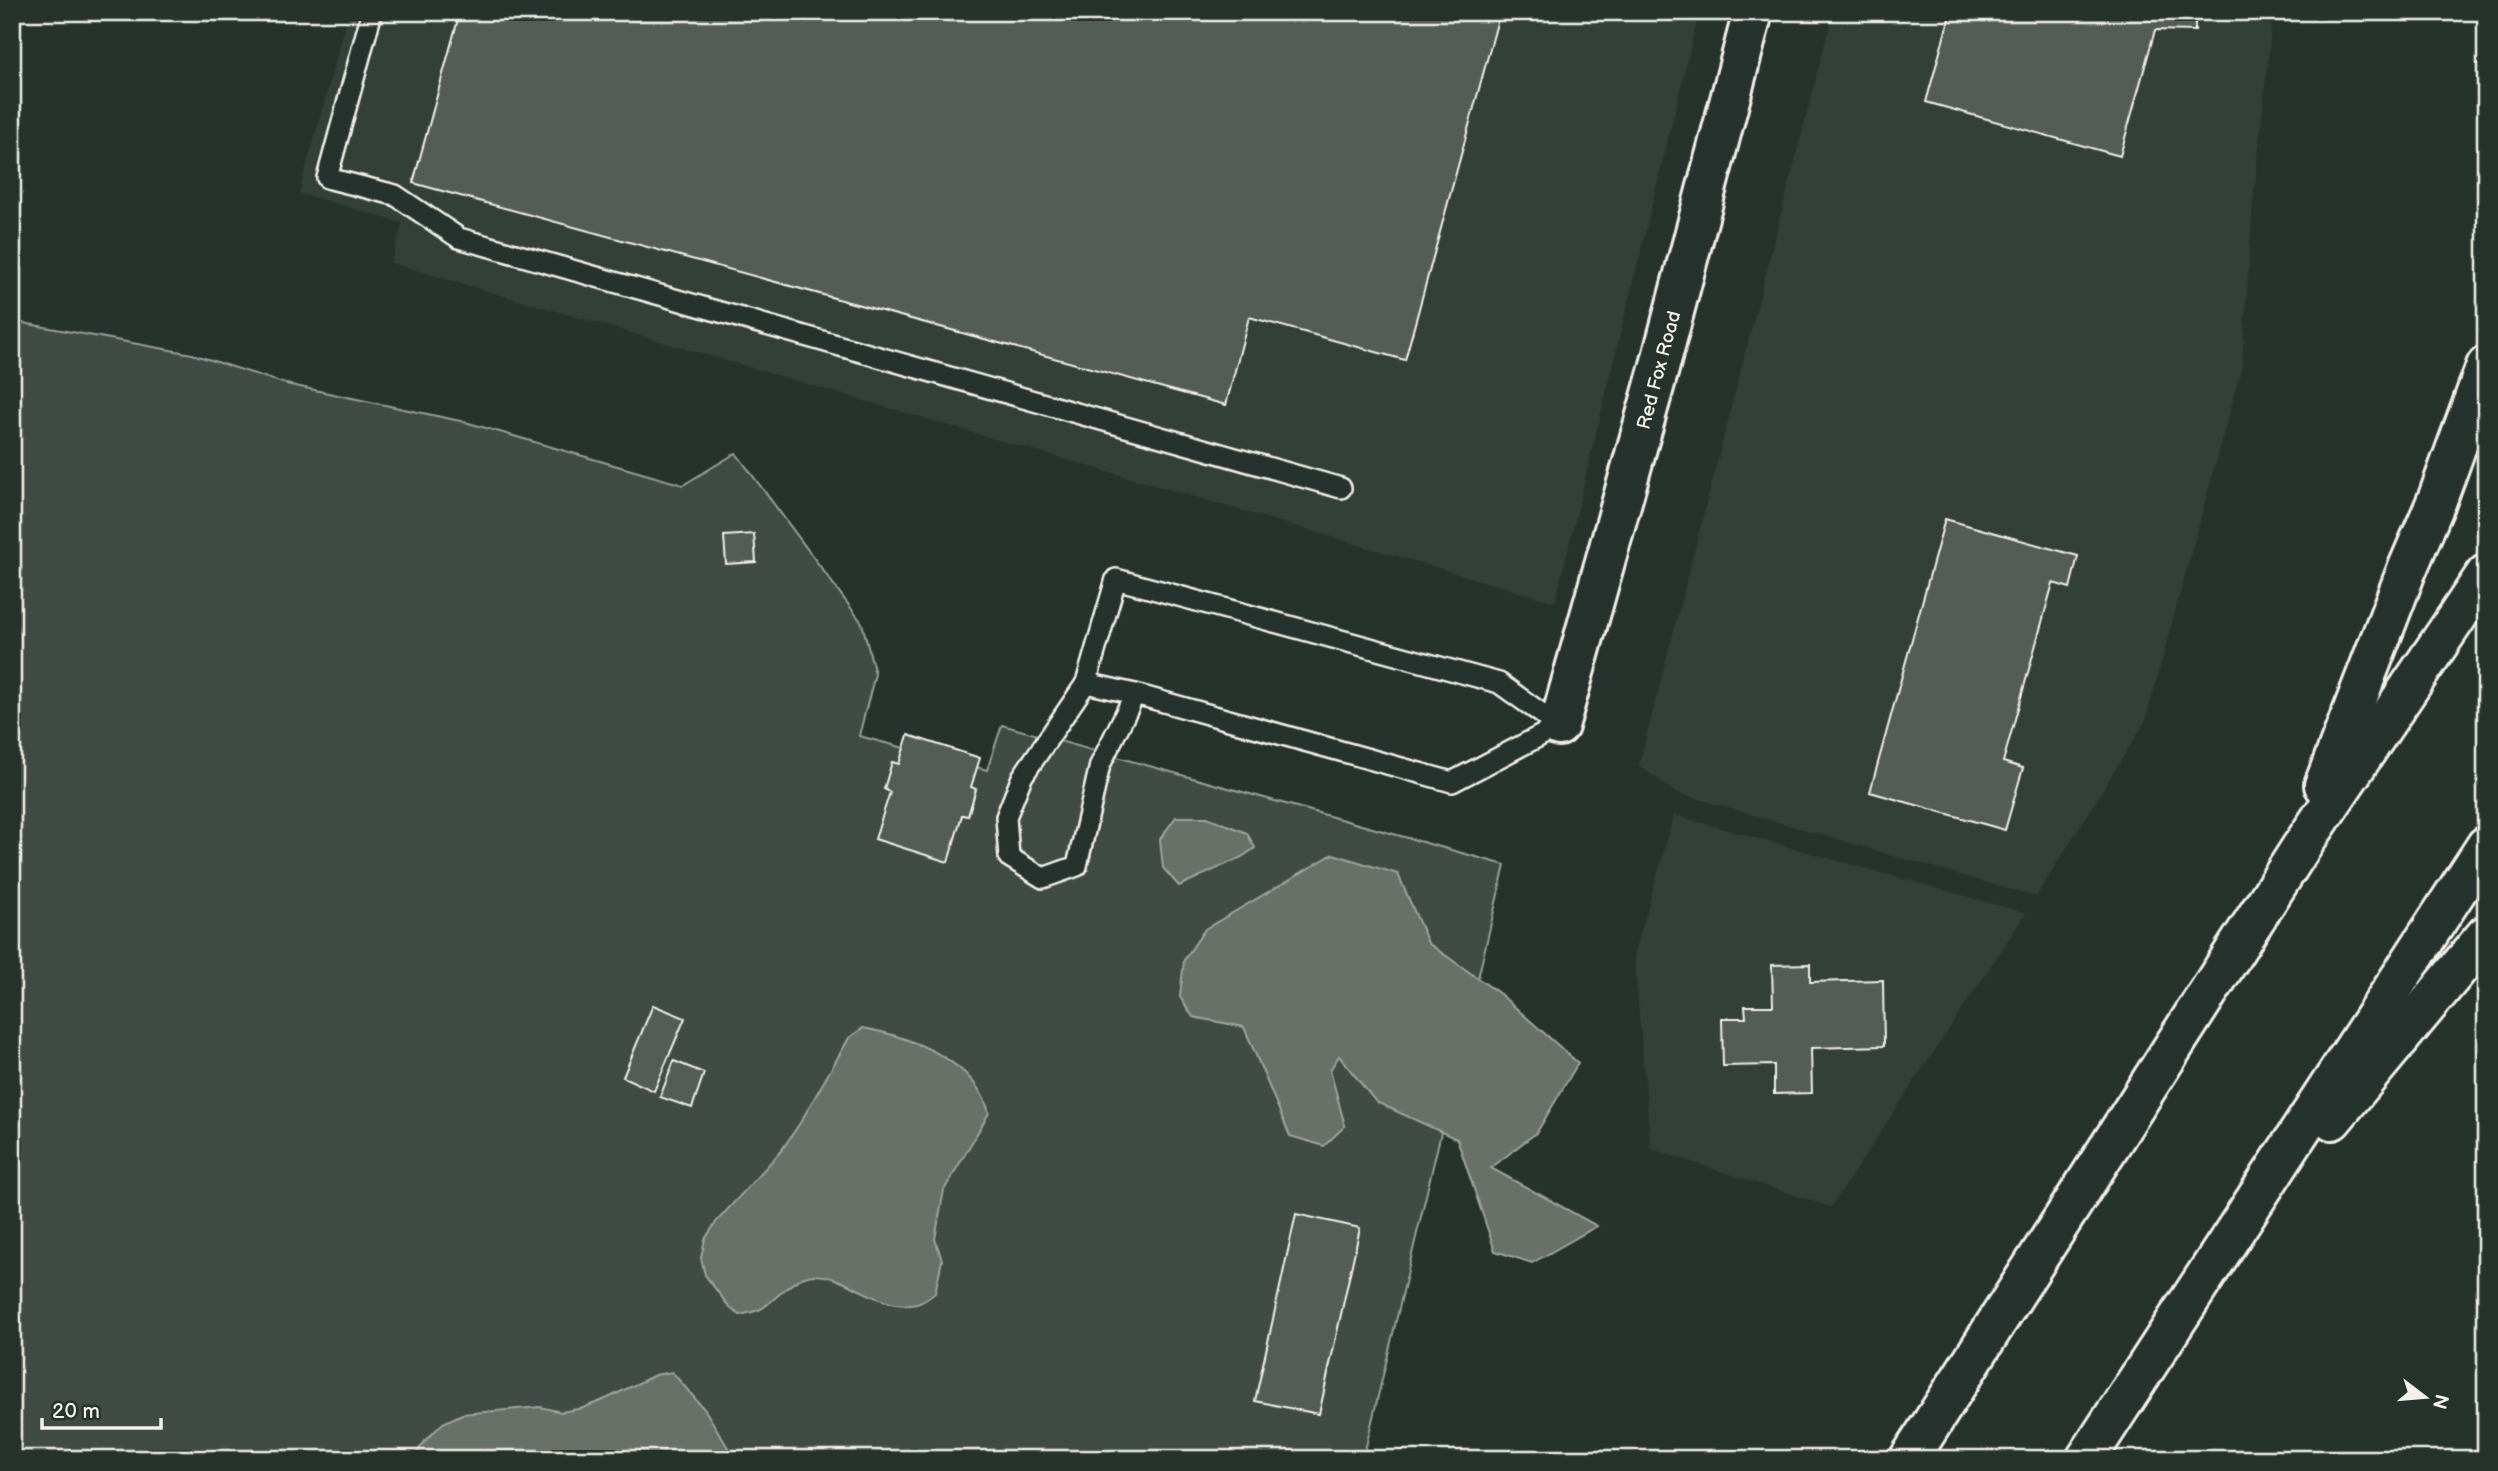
<svg xmlns="http://www.w3.org/2000/svg" width="2498" height="1471" font-family="'Balsamiq Sans',sans-serif">
<style>
.built{fill:#333f39}
.green{fill:#414b45;stroke:#9a9e96;stroke-width:2}
.water{fill:#676f68;stroke:#9fa39b;stroke-width:2}
.building{fill:#525c55;stroke:#f4f1e8;stroke-width:2}
.lines{fill:none;stroke-linecap:round;stroke-linejoin:round}
.service-casing{stroke:#f4f1e8;stroke-width:24}
.minor-casing{stroke:#f4f1e8;stroke-width:44}
.motorway-casing{stroke:#f4f1e8;stroke-width:44}
.service{stroke:#26332d;stroke-width:19}
.minor{stroke:#26332d;stroke-width:38}
.motorway{stroke:#26332d;stroke-width:38}
.labels{text-anchor:middle;stroke-width:7;stroke-linejoin:round;paint-order:stroke}
.street-label{font-size:19px;fill:#f4f1e8;stroke:#26332d}
</style>
<rect width="100%" height="100%" fill="#26332d"/>
<filter id="ink" filterUnits="userSpaceOnUse"><feTurbulence type="fractalNoise" baseFrequency=".0143" numOctaves="2"/><feDisplacementMap in="SourceGraphic" scale="14" xChannelSelector="R" yChannelSelector="G"/><feConvolveMatrix kernelMatrix="1 2 1 2 8 2 1 2 1" color-interpolation-filters="sRGB"/></filter>
<g filter="url(#ink)">
<g class="built">
<path d="M349,12H1699L1555,602L391,263L402,223L299,193Z"/>
<path d="M1833,12H2273L2253,202L2242,366L2232,403L2145,722L2036,897L1674,792L1639,765Z"/>
<path d="M1674,815L2026,913L1831,1207L1651,1149L1634,956Z"/>
</g>
<path class="green" d="M12,321L192,354L286,384L465,422L683,485L736,453L862,623L875,674L859,736L987,770L1002,725L1505,865L1363,1459H12Z"/>
<g class="water">
<path d="M1176,817H1207L1247,833L1255,848L1242,857L1179,886L1163,868L1160,839Z"/>
<path d="M1333,854L1398,874L1428,943L1500,994L1578,1063L1537,1132L1491,1168L1597,1226L1532,1263L1495,1251L1457,1139L1376,1102L1339,1056L1330,1070L1345,1126L1324,1146L1290,1136L1244,1027L1193,1017L1180,997L1184,960L1205,929Z"/>
<path d="M863,1028C911,1037 976,1061 989,1113L944,1190L935,1239L942,1260L935,1293C930,1297 923,1302 917,1304C881,1312 850,1276 815,1275C794,1275 777,1299 761,1309C755,1312 747,1313 740,1315L730,1308L705,1275L701,1258L705,1239L717,1221L781,1151L800,1123L849,1038Z"/>
<path d="M672,1372L705,1410L735,1459H412L425,1441L443,1423L462,1414L540,1407L561,1412L583,1408L608,1398L655,1375Z"/>
</g>
<g class="building">
<path d="M460,12H1500L1405,360L1249,317L1226,405L413,183Z"/>
<path d="M1951,12H2195V31L2155,30L2120,156L1926,102Z"/>
<path d="M1945,519L2078,556L2070,588L2053,583L2003,762L2023,768L2005,830L1870,792Z"/>
<path d="M754,534L756,562L726,564L724,536Z"/>
<path d="M908,735L980,758L971,787L976,789L968,816L962,815L948,862L875,839L890,792L884,789L892,762L899,764Z"/>
<path d="M1810,964V982L1883,980L1884,1046L1811,1048L1812,1093L1774,1094V1065L1723,1066L1722,1018H1746L1745,1006H1773L1772,965Z"/>
<path d="M653,1005L685,1018L654,1091L623,1077Z"/>
<path d="M674,1061L704,1073L692,1108L660,1097Z"/>
<path d="M1296,1214L1360,1228L1319,1414L1255,1401Z"/>
</g>
<g class="lines">
<g class="service-casing">
<g id="service">
<path d="M372,12L327,178L395,195L459,238L1341,488"/>
<path d="M1116,579L1499,683L1559,726L1452,782L1135,694L1086,683Z"/>
<path d="M1086,683L1022,777L1006,817L1009,857L1043,878L1077,866L1100,765L1135,694"/>
</g>
</g>
<g class="minor-casing">
<path id="minor" d="M1559,726L1659,369L1753,12"/>
</g>
<g class="motorway-casing">
<g id="motorway">
<path d="M2324,785L2406,572L2437,500L2486,366"/>
<path d="M2332,1120L2486,935"/>
<path d="M1909,1459L2300,849L2486,574"/>
<path d="M2086,1459L2486,846"/>
</g>
</g>
<use href="#service" class="service"/>
<use href="#minor" class="minor"/>
<use href="#motorway" class="motorway"/>
</g>
</g>
<g class="labels">
<g class="street-label">
<text transform="translate(1658 370) rotate(-75)" y="7">Red Fox Road</text>
</g>
</g>
<rect width="2498" height="1471" fill="none" stroke="#26332d" stroke-width="42"/>
<rect x="21" y="21" width="2456" height="1429" fill="none" stroke="#f4f1e8" stroke-width="2.5" filter="url(#ink)"/>
<g transform="translate(2425 1397) rotate(106)" stroke="#26332d" stroke-width="5" paint-order="stroke">
<path d="M0-5L12 26L0 18L-12 26Z" fill="#f4f1e8"/>
<text y="-10" font-size="19" font-weight="bold" text-anchor="middle" fill="#f4f1e8">N</text>
</g>
<path d="M42 1418v10h119v-10" fill="none" stroke="#f4f1e8" stroke-width="3.5"/>
<text x="52" y="1418" font-size="21" fill="#f4f1e8" stroke="#26332d" stroke-width="5" paint-order="stroke">20 m</text>
</svg>
